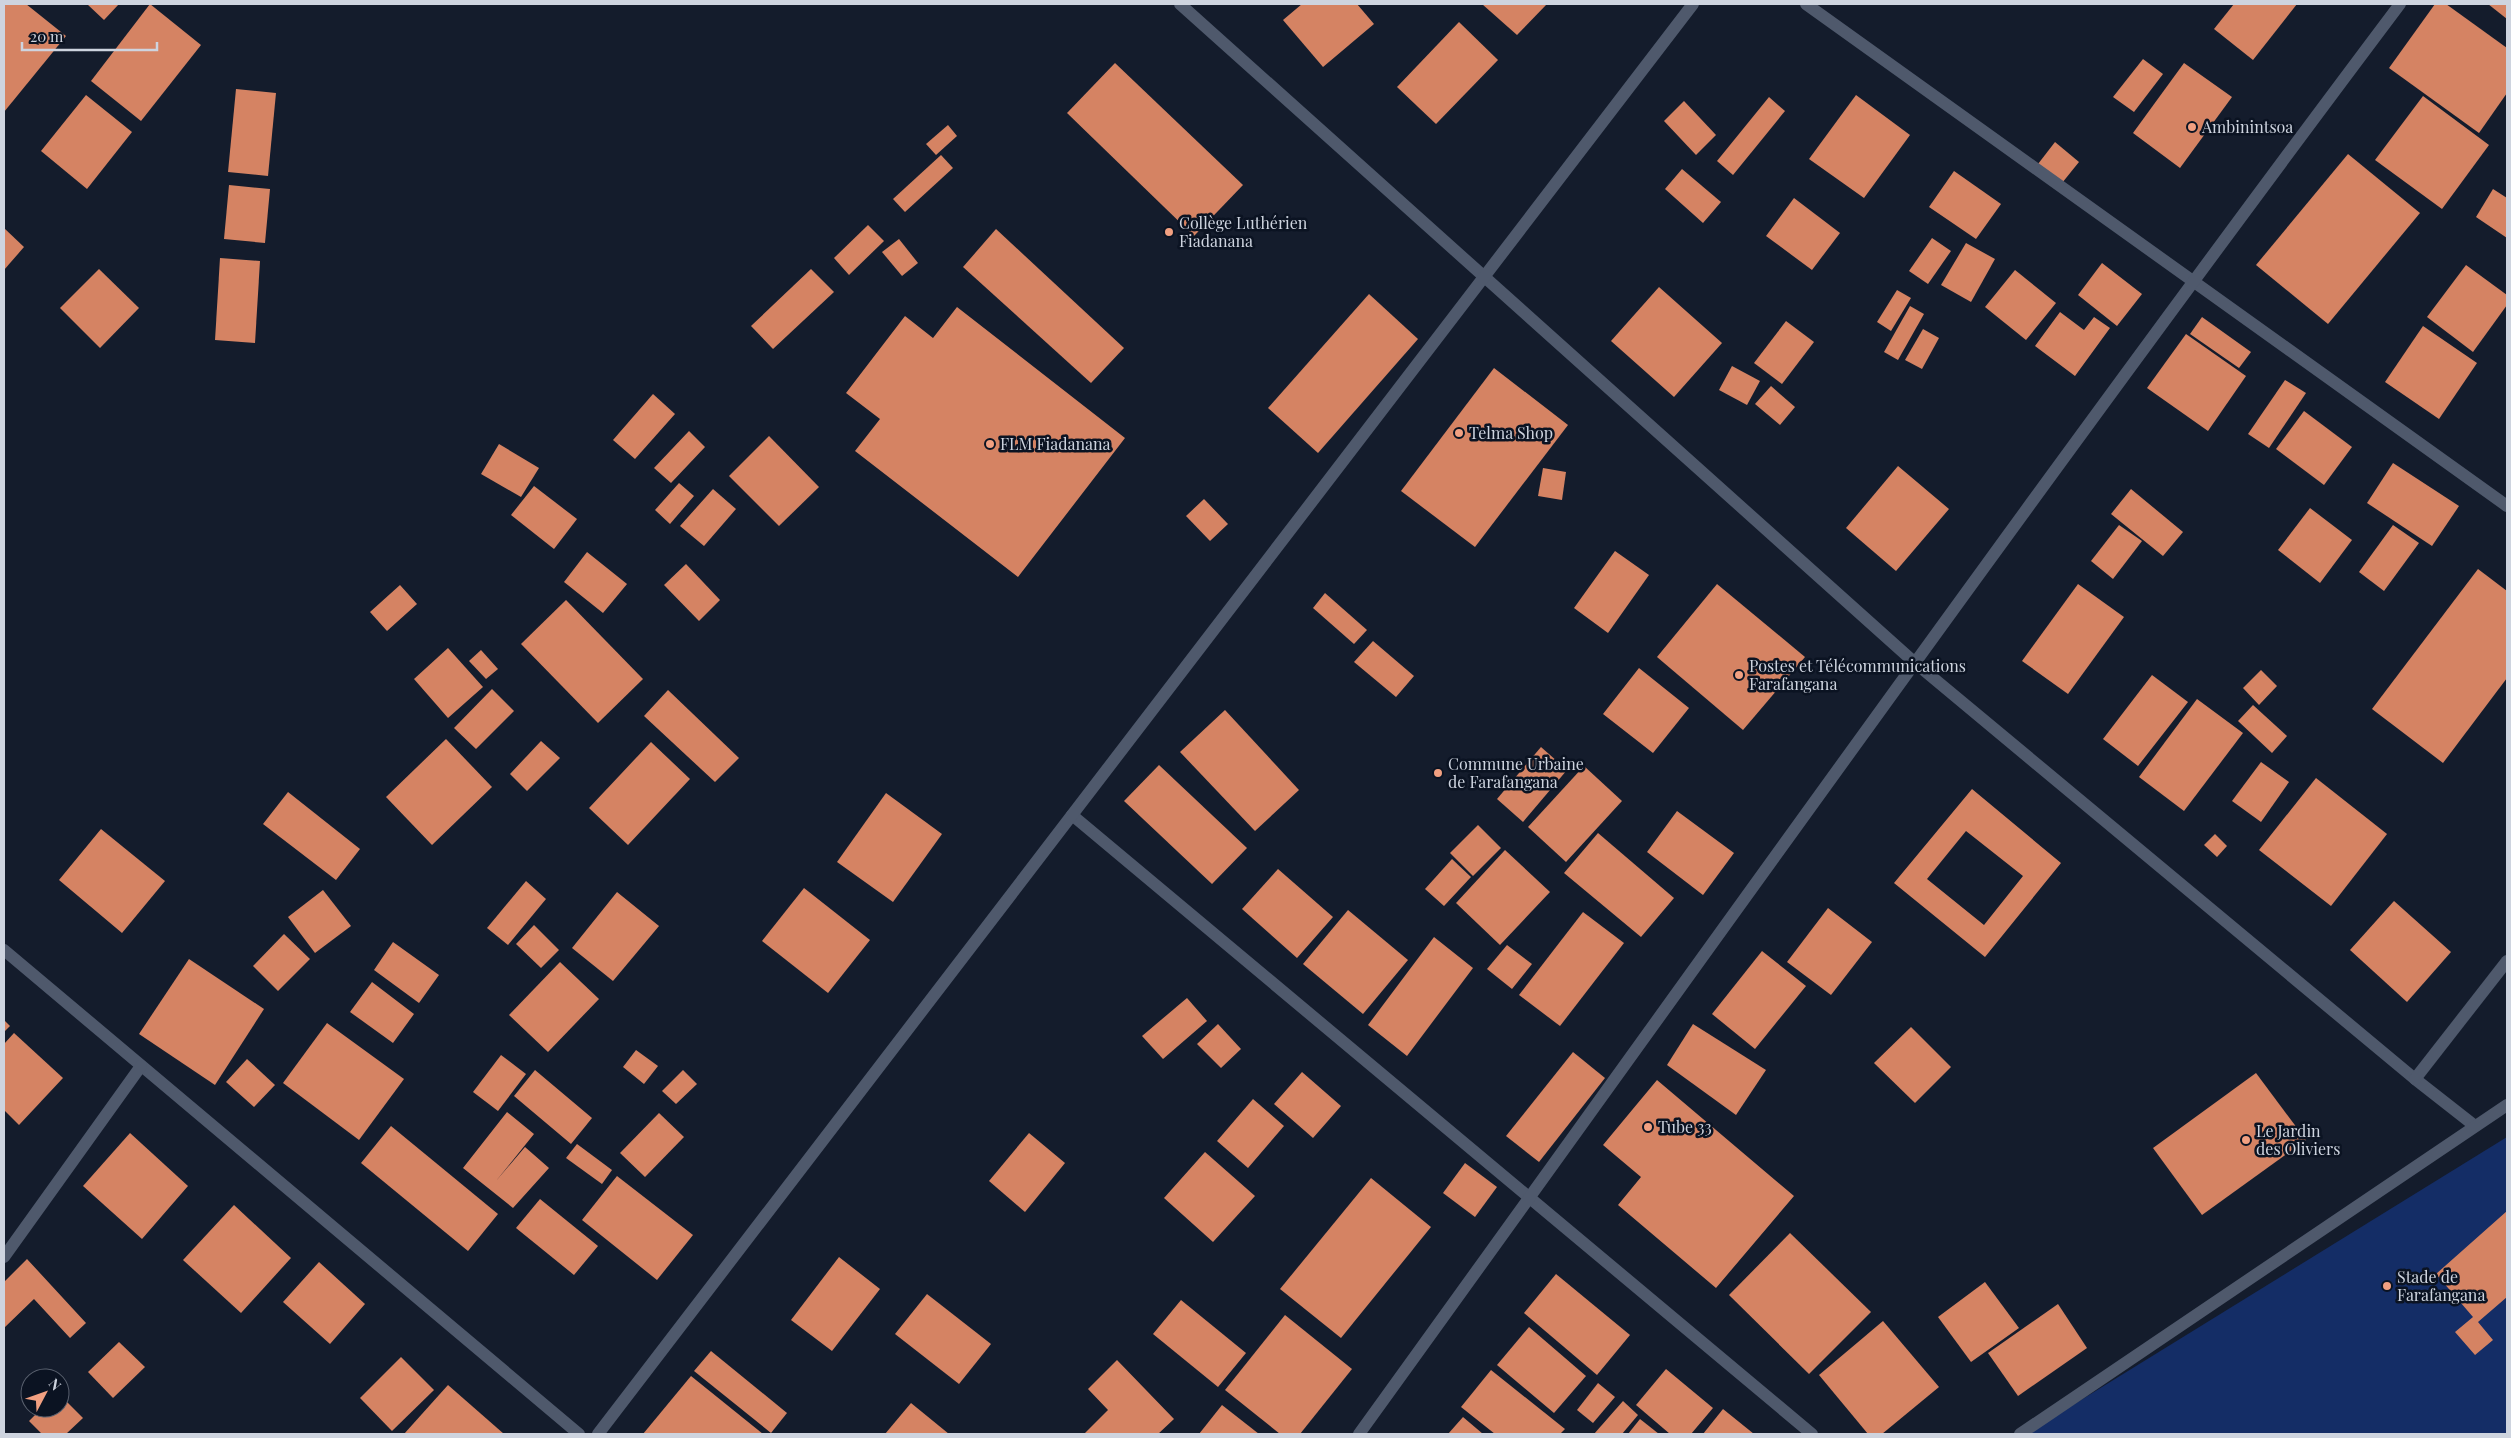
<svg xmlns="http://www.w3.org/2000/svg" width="2511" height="1438" font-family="'Playfair Display',serif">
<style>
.green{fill:#142d66}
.building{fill:#d58363;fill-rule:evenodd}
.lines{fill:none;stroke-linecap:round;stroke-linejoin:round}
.minor{stroke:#4f596c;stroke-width:12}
.tertiary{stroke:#4f596c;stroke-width:12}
.poi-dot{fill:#f2a081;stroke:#0b1322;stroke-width:2}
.labels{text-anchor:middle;stroke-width:5;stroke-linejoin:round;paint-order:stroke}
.poi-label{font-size:16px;fill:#ced4df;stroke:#0b1322;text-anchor:start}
</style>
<rect width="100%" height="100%" fill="#141c2c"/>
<path class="green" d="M2507,1137V1434H2026Z"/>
<g class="building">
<path d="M4,4H26L66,36L4,112Z"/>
<path d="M87,4H119L104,20Z"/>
<path d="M150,4L201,45L141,121L91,81Z"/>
<path d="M1302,4H1357L1374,24L1323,67L1283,20Z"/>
<path d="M1482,4H1547L1517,35Z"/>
<path d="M2234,4H2297L2253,60L2214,29Z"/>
<path d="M2435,4H2446L2507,48V93L2479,133L2389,68Z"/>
<path d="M2488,4H2507V19Z"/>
<path d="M1459,22L1498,60L1436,124L1397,87Z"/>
<path d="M2143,59L2163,74L2134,112L2113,97Z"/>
<path d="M1115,63L1243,185L1194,236L1067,113Z"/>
<path d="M2184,63L2232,97L2180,168L2133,133Z"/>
<path d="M236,89L276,93L268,176L228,172Z"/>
<path d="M86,95L132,132L87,189L41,151Z"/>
<path d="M1856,95L1910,135L1864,198L1809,159Z"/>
<path d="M2423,96L2489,145L2442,209L2375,160Z"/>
<path d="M1769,97L1785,111L1733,175L1717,161Z"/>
<path d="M1684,101L1716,135L1696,155L1664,121Z"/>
<path d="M948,125L957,136L936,155L926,144Z"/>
<path d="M2055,142L2079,162L2062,183L2038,164Z"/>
<path d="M2348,154L2420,213L2328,324L2256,265Z"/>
<path d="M941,155L953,168L905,212L893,199Z"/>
<path d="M1682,169L1721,202L1703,223L1665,189Z"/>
<path d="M1954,171L2001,204L1976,239L1929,207Z"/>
<path d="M229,185L270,189L265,243L224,239Z"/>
<path d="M2493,189L2507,198V238L2476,217Z"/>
<path d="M1794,198L1840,233L1812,270L1766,236Z"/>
<path d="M868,225L884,241L849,275L834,258Z"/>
<path d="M4,228L24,247L4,270Z"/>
<path d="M996,229L1124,348L1091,383L963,267Z"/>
<path d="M1932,238L1951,251L1928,284L1909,271Z"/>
<path d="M899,239L918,263L902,276L882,252Z"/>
<path d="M1966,243L1995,259L1971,302L1941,285Z"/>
<path d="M220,258L260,261L255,343L215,340Z"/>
<path d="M2102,263L2142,294L2117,326L2078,295Z"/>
<path d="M2466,265L2507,295V305L2473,352L2427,317Z"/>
<path d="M99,269L139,308L100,348L60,308Z"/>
<path d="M811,269L834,292L773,349L751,326Z"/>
<path d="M2015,270L2056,303L2026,340L1985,307Z"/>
<path d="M1659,287L1722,343L1674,397L1611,341Z"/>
<path d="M1897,290L1911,298L1891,331L1877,322Z"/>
<path d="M1369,294L1418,339L1318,453L1268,408Z"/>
<path d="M1910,306L1924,314L1898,360L1884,352Z"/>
<path d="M957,307L1125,438L1018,577L855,451L880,419L846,393L905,316L933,338Z"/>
<path d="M2060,312L2084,330L2094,317L2110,328L2075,376L2035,346Z"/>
<path d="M2202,317L2251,352L2239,368L2190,334Z"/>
<path d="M1786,321L1814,342L1782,384L1754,363Z"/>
<path d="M2423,326L2477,363L2439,419L2385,382Z"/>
<path d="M1923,329L1939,338L1922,369L1905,360Z"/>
<path d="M2186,334L2246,376L2208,431L2147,388Z"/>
<path d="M1732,366L1760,381L1747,405L1719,390Z"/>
<path d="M1494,368L1568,425L1475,547L1401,491Z"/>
<path d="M2285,380L2306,393L2269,448L2248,434Z"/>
<path d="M1771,386L1795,407L1780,425L1755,404Z"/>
<path d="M653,394L675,414L635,459L613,440Z"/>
<path d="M2304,411L2352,447L2324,485L2276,449Z"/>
<path d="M689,431L705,447L671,483L654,468Z"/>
<path d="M769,436L819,487L779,526L729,476Z"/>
<path d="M499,444L539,468L521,497L481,474Z"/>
<path d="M2393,463L2459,506L2432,546L2367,503Z"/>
<path d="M1898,466L1949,509L1896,571L1846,528Z"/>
<path d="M1543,468L1566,472L1562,500L1538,496Z"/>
<path d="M679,483L694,496L670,524L655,510Z"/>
<path d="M534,486L577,519L554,549L511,515Z"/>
<path d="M713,489L736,509L704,546L680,526Z"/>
<path d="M2131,489L2183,532L2163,556L2111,514Z"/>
<path d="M1204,499L1228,524L1210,541L1186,516Z"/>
<path d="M2310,508L2352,540L2320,583L2278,550Z"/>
<path d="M2119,525L2142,541L2113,579L2091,561Z"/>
<path d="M2393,525L2419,543L2384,591L2359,572Z"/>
<path d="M1615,551L1649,575L1608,633L1574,608Z"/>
<path d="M587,552L627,584L603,613L564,582Z"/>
<path d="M686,564L720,600L699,621L664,585Z"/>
<path d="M2478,569L2507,591V678L2443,763L2372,709Z"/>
<path d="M1717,584L1805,657L1743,730L1657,657Z"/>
<path d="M2078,584L2124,617L2068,694L2022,661Z"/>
<path d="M400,585L417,604L387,631L370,612Z"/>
<path d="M1325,593L1367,630L1354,644L1313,608Z"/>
<path d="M566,600L643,679L598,723L521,644Z"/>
<path d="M1373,641L1414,676L1396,697L1354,662Z"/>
<path d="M448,648L483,687L448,718L414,679Z"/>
<path d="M481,650L498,669L486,679L469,661Z"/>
<path d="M1639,668L1689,708L1653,753L1603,714Z"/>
<path d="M2261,670L2277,686L2259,705L2243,688Z"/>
<path d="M2152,675L2188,702L2138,766L2103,739Z"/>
<path d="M492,689L514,711L476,749L454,728Z"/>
<path d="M668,690L739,758L715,782L644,716Z"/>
<path d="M2197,699L2243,733L2184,811L2139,777Z"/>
<path d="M2253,705L2287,736L2272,753L2238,721Z"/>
<path d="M1225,710L1299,790L1255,831L1180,752Z"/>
<path d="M446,739L492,787L432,845L386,797Z"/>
<path d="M541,741L560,758L527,791L510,774Z"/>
<path d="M651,742L690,779L628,845L589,808Z"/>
<path d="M1541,747L1567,770L1523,822L1497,799Z"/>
<path d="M2261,762L2289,782L2261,822L2232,801Z"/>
<path d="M1159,765L1247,848L1212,884L1124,801Z"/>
<path d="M1584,766L1622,801L1566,862L1528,827Z"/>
<path d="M2316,778L2387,834L2331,906L2259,850Z"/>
<path d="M1972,789L2061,863L1985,957L1894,883ZM1966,831L2023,876L1984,925L1927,879Z"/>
<path d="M288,792L360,849L336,880L263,824Z"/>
<path d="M886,793L942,834L893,902L837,862Z"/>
<path d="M1677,811L1734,853L1703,895L1647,852Z"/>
<path d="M1478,825L1501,848L1473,876L1450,853Z"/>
<path d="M101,829L165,881L122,933L59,880Z"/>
<path d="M1598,833L1674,898L1641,937L1564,873Z"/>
<path d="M2215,834L2227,846L2217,857L2204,845Z"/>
<path d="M1505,850L1550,892L1500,945L1456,903Z"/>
<path d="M1452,859L1471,877L1444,906L1425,889Z"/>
<path d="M1278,869L1333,917L1297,958L1242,909Z"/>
<path d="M526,881L546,899L508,945L487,928Z"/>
<path d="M804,888L870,940L828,993L762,941Z"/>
<path d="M323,890L351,926L315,953L288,917Z"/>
<path d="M617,892L659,926L613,981L572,948Z"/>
<path d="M2394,901L2451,952L2407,1002L2350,950Z"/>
<path d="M1828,908L1872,942L1831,995L1787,962Z"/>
<path d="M1348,910L1408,960L1363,1014L1303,964Z"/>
<path d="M1583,912L1624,943L1560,1026L1519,995Z"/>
<path d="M534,925L559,950L541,968L516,944Z"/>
<path d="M284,934L310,959L278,991L253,966Z"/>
<path d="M1434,937L1473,968L1407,1056L1368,1025Z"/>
<path d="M393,942L439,975L419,1003L374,970Z"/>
<path d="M1507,945L1532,964L1512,989L1487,969Z"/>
<path d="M1762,951L1806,986L1755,1049L1712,1014Z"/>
<path d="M189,959L264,1009L215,1085L139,1034Z"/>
<path d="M560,962L599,999L548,1052L509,1015Z"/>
<path d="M372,982L414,1014L393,1043L350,1012Z"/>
<path d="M1187,998L1207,1021L1163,1059L1142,1036Z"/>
<path d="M4,1020L10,1026L4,1032Z"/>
<path d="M327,1023L404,1079L359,1140L283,1083Z"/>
<path d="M1218,1024L1241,1049L1221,1068L1197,1044Z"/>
<path d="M1693,1024L1766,1070L1736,1115L1667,1065Z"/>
<path d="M1911,1027L1951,1067L1915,1103L1874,1063Z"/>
<path d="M14,1033L63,1078L19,1125L4,1110V1044Z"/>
<path d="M636,1050L658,1066L644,1084L623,1067Z"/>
<path d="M1573,1052L1605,1078L1539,1162L1506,1136Z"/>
<path d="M501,1055L526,1074L498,1111L473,1092Z"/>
<path d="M247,1059L275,1085L254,1107L226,1082Z"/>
<path d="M535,1070L592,1118L571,1144L514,1096Z"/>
<path d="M683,1070L697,1084L676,1104L662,1091Z"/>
<path d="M1302,1072L1341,1106L1313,1138L1274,1104Z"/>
<path d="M2256,1073L2306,1140L2202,1215L2153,1148Z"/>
<path d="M1657,1080L1794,1196L1716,1288L1618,1205L1641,1177L1603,1145Z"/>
<path d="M1253,1099L1284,1126L1248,1168L1217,1141Z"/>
<path d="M507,1112L534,1134L496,1181L525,1147L549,1168L513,1208L463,1168Z"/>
<path d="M659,1113L684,1137L645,1177L620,1153Z"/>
<path d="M391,1126L498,1214L468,1251L361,1163Z"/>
<path d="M130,1133L188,1186L142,1239L83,1186Z"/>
<path d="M1029,1133L1065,1163L1025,1212L989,1181Z"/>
<path d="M577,1144L612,1170L602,1184L566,1158Z"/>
<path d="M1205,1152L1255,1196L1213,1242L1164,1198Z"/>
<path d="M1465,1163L1497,1187L1475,1217L1443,1193Z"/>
<path d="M617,1176L693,1235L657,1280L582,1220Z"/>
<path d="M1371,1178L1431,1227L1341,1338L1280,1289Z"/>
<path d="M540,1199L598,1246L574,1275L516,1228Z"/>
<path d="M234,1205L291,1258L241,1313L183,1260Z"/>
<path d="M2507,1211V1297L2478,1322L2493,1340L2475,1355L2455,1332L2473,1317L2436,1274Z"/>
<path d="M1790,1233L1871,1312L1809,1374L1729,1295Z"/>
<path d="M839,1257L880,1289L832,1351L791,1320Z"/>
<path d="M27,1259L86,1323L70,1338L34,1299L4,1328V1282Z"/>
<path d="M319,1262L365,1304L330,1344L283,1302Z"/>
<path d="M1556,1274L1630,1335L1597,1375L1524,1313Z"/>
<path d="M1985,1282L2019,1328L1971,1362L1938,1317Z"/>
<path d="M927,1294L991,1344L959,1384L895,1334Z"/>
<path d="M1181,1300L1246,1353L1218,1387L1153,1334Z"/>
<path d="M2058,1304L2087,1348L2018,1396L1988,1353Z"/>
<path d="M1285,1315L1352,1369L1300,1434H1280L1225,1390Z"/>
<path d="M1883,1321L1939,1387L1882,1434H1868L1819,1375Z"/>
<path d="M1529,1327L1586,1376L1554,1413L1497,1365Z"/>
<path d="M119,1342L145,1367L113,1398L88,1372Z"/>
<path d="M711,1351L787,1413L771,1433L694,1371Z"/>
<path d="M401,1357L434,1390L392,1431L360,1398Z"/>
<path d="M1117,1360L1174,1419L1158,1434H1084L1108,1410L1088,1389Z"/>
<path d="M1666,1369L1713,1408L1691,1434H1670L1636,1405Z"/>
<path d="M1491,1370L1565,1429L1560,1434H1495L1461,1407Z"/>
<path d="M691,1376L763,1434H643Z"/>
<path d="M1598,1383L1615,1397L1593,1423L1577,1410Z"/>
<path d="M448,1385L504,1434H404Z"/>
<path d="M60,1395L83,1418L66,1434H42L29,1421L42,1408H60Z"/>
<path d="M1623,1401L1638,1415L1622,1434H1594Z"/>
<path d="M911,1403L949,1434H885Z"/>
<path d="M1222,1405L1259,1434H1199Z"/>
<path d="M1723,1409L1754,1434H1703Z"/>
<path d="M1463,1417L1483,1434H1448Z"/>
<path d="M1640,1419L1659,1434H1628Z"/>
</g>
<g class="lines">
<g class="minor">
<path d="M1180,4L1914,662L2415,1079L2475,1126"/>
<path d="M1806,4L2507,506"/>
<path d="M1072,815L1812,1434"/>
<path d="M4,950L579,1434"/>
<path d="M2415,1079L2507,961"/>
<path d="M4,1257L141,1066"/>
<path d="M598,1434L1693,4"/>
<path d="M2020,1434L2507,1105"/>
</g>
<path class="tertiary" d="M1359,1434C1704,956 2046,475 2400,4"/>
</g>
<g class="poi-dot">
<circle cx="2192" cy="127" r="5"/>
<circle cx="1169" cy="232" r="5"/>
<circle cx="1459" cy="433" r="5"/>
<circle cx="990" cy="444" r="5"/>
<circle cx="1739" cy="675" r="5"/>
<circle cx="1438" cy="773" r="5"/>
<circle cx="1648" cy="1127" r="5"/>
<circle cx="2246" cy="1140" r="5"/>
<circle cx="2387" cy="1286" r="5"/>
</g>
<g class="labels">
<g class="poi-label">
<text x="2202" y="133">Ambinintsoa</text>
<text x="1179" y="229">Collège Luthérien<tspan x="1179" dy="18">Fiadanana</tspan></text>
<text x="1469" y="439">Telma Shop</text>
<text x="1000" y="450">FLM Fiadanana</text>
<text x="1749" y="672">Postes et Télécommunications<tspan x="1749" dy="18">Farafangana</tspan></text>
<text x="1448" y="770">Commune Urbaine<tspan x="1448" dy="18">de Farafangana</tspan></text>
<text x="1658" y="1133">Tube 33</text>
<text x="2256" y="1137">Le Jardin<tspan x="2256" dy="18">des Oliviers</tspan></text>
<text x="2397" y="1283">Stade de<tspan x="2397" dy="18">Farafangana</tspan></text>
</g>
</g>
<rect width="2511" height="1438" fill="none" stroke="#ced4df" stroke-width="10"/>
<g transform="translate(45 1393) rotate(49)"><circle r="24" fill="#0b1322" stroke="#59606e"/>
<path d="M0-4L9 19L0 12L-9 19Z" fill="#f2a081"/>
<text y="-8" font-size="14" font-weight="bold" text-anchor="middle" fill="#ced4df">N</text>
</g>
<path d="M22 42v8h135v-8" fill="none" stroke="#ced4df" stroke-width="2.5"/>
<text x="30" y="42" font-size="15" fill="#ced4df" stroke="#0b1322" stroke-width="4" paint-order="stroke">20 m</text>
</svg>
